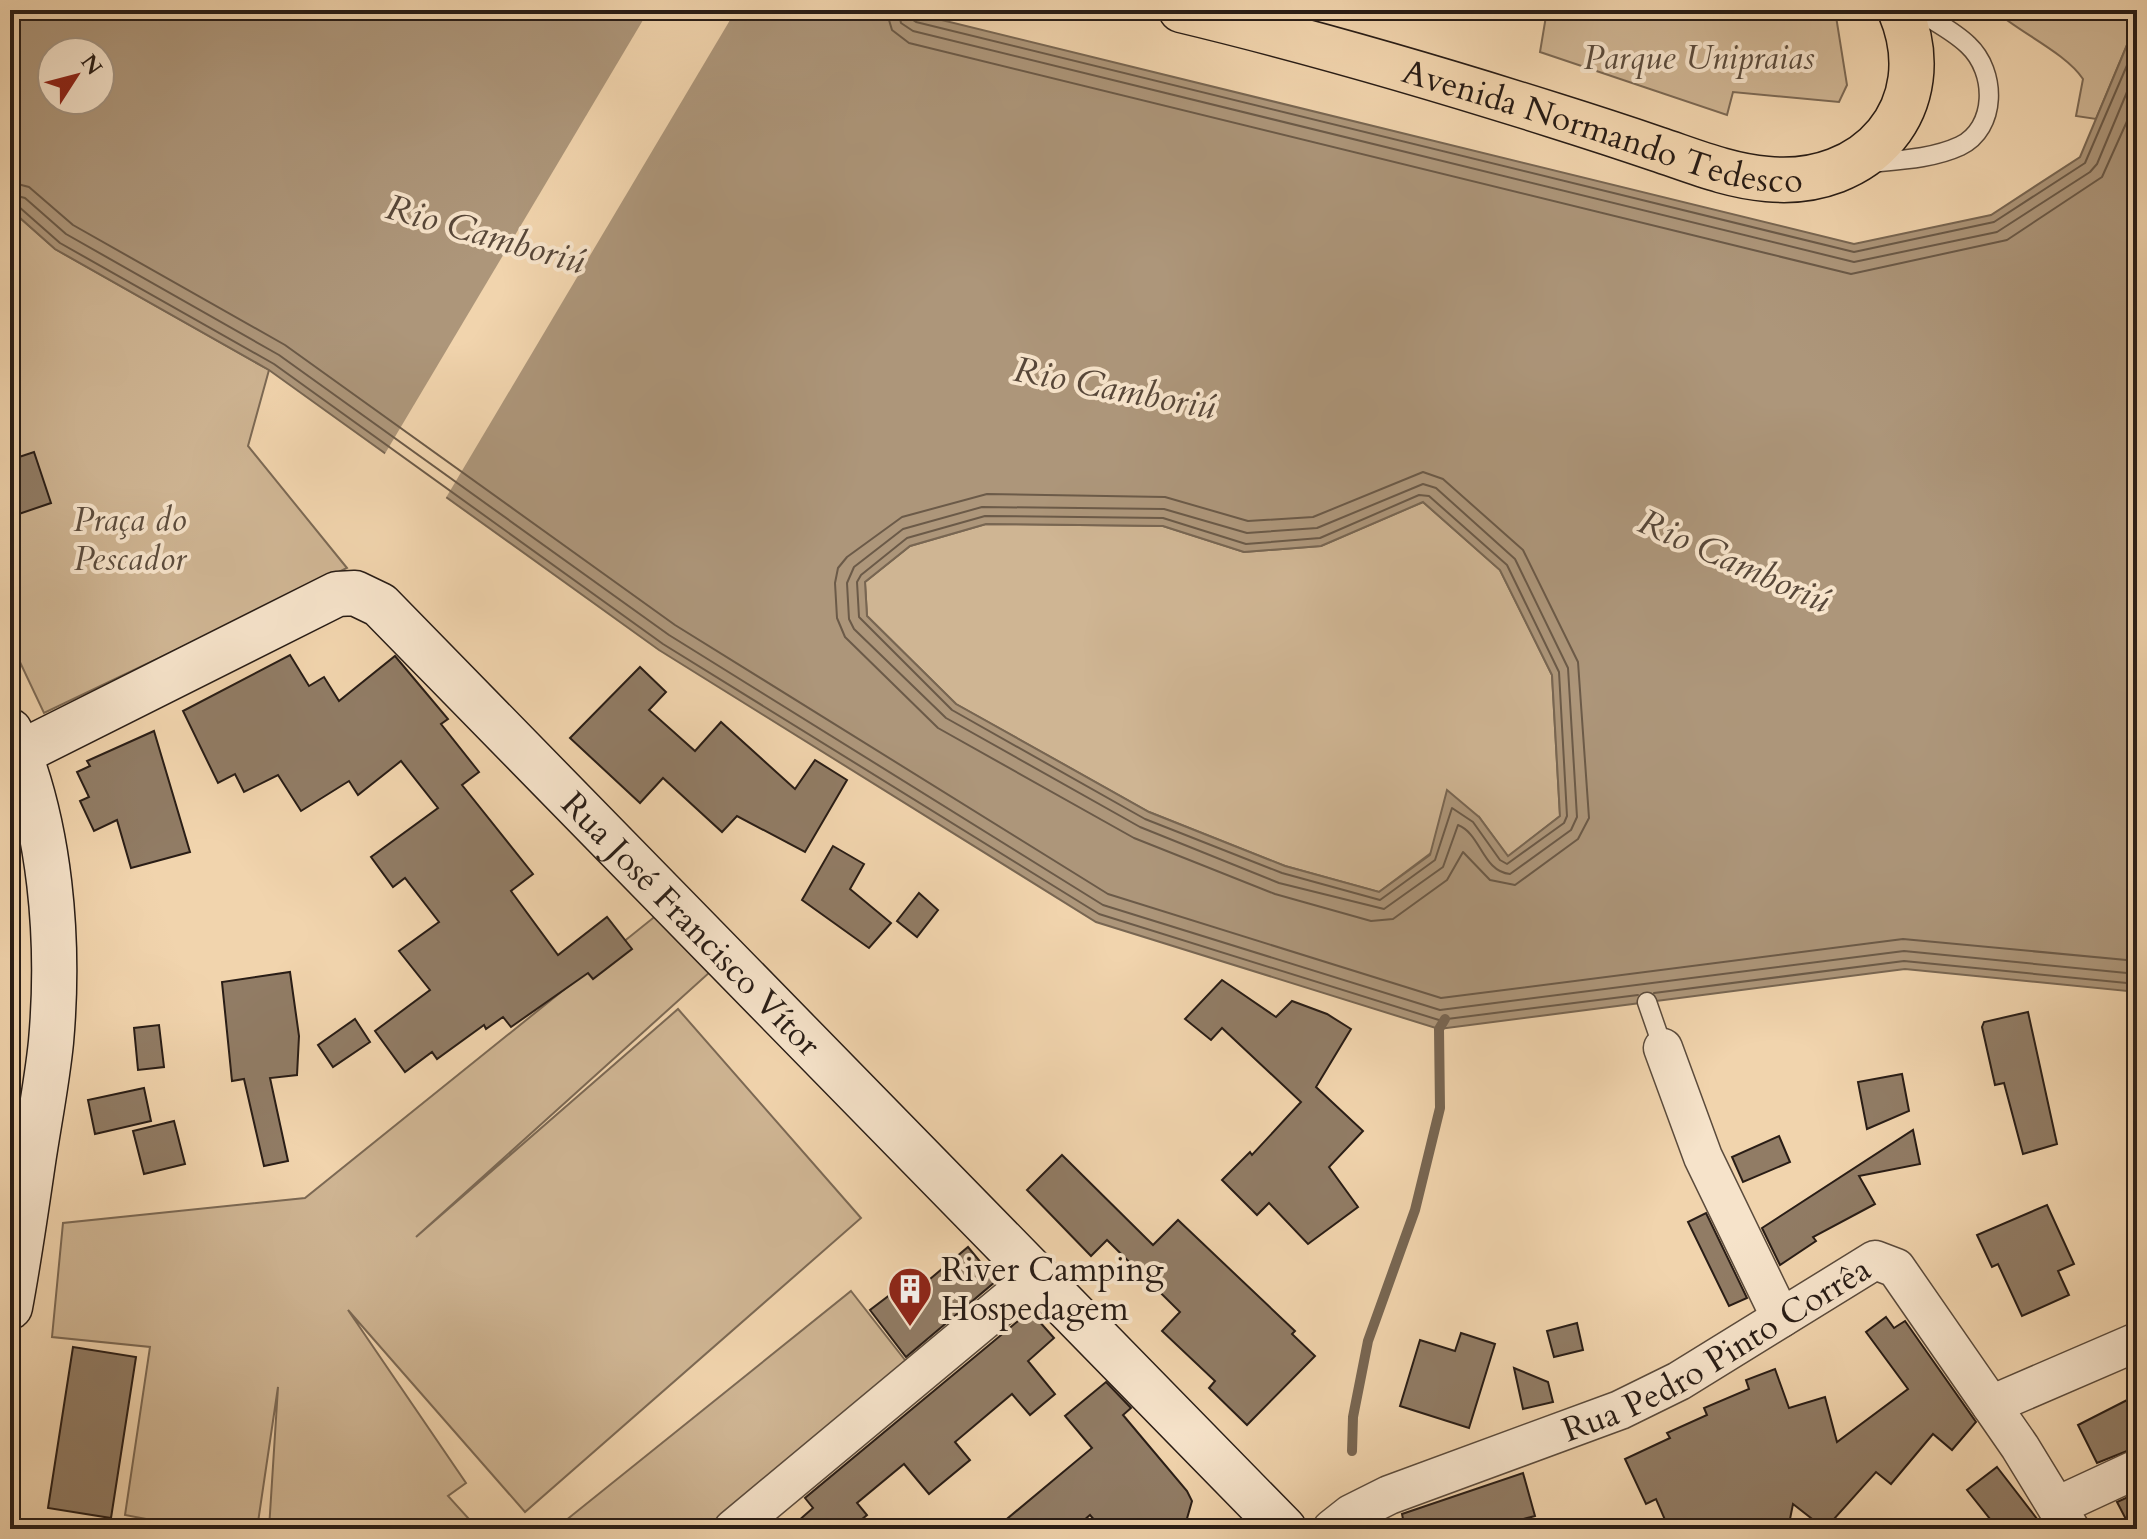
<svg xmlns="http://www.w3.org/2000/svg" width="2147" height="1539" font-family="Cardo,serif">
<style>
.green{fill:#cfb593;stroke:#7c6954;stroke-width:2}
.water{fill:#ad967a;stroke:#786652;stroke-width:2;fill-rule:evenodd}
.pier{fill:#f1d4ad}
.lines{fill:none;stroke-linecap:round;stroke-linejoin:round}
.shore{stroke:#6b5a48;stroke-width:2}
.stream{stroke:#786652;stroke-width:10}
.building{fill:#917c65;stroke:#291d16;stroke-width:2}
.lane-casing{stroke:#5b4b3c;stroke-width:21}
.street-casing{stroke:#5b4b3c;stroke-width:41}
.secondary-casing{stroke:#291d16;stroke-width:47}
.primary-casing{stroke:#291d16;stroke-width:47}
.lane{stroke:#f6e3ca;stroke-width:18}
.street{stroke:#f6e3ca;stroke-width:38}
.secondary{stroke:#f6e3ca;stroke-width:44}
.primary{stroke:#f1d4ad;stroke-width:44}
.labels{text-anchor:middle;stroke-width:8;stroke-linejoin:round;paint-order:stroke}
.park-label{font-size:34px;font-style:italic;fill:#5b4b3c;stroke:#f6e3ca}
.street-label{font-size:34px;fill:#291d16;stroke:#f6e3ca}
.poi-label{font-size:34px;fill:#291d16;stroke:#f6e3ca;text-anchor:start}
.water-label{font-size:36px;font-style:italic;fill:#574739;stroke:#f6e3ca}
</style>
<rect width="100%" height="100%" fill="#f1d4ad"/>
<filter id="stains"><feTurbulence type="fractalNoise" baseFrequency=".0025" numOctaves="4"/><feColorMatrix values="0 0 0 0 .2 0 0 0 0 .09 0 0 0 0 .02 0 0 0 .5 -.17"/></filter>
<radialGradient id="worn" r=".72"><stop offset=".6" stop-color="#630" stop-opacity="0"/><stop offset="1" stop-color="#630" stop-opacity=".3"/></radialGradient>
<g class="green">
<path d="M1547,10H1835L1847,85L1839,102L1733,92L1727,115L1540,52Z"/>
<path d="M1994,10H2136L2135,26L2096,119L2076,116L2083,79C2066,53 2020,33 1994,10Z"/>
<path d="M10,209L55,249L269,370L248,446L347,568L44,713L10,641Z"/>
<path d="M1423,502L1500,570L1552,675L1560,816L1508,857L1479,817L1379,892L1285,866L1149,812L956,704L867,616L865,582L910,546L986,524L1163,526L1244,552L1321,546Z"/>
<path d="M658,914L710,972L416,1237L678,1009L861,1218L525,1512L348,1310L466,1483L448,1496L478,1529H269L278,1387L257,1529H199L125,1515L150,1347L52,1337L63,1223L305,1198Z"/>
<path d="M851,1291L912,1369L708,1529H564L560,1525Z"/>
</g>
<path class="water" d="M10,10H901L1854,244L1991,215L2080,157L2135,26L2137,10V992L1905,969L1439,1029L1096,922L659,650L269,370L55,249L10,209ZM52,52H100V100H52ZM1423,502L1500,570L1552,675L1560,816L1508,856L1479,817L1447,790L1430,855L1379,892L1285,866L1149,812L956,704L867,616L865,582L910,546L986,524L1163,526L1244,552L1321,546Z"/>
<path class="pier" d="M649,10H736L444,501L383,457Z"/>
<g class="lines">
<g class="shore">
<path d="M886,10L892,30L909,43L1851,274L2007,240L2102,177L2137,99"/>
<path d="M898,10L901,23L913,31L1854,262L1997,232L2090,172L2097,164L2137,68"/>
<path d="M908,10L910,18L916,22L1854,252L1994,222L2085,163L2137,42"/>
<path d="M10,182L29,187L73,225L285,345L675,625L1108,894L1441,998L1903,939L2137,961"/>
<path d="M10,194L25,198L66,234L279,355L669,635L1103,905L1440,1010L1904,951L2137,974"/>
<path d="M10,204L18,206L60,243L274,364L663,644L1099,914L1439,1020L1638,995"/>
<path d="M1423,472L1443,479L1523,550L1578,662L1589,818L1578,839L1515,885L1490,880L1463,852L1447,880L1393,919L1371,921L1275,894L1134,838L938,728L845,637L837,618L835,583L838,568L847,557L902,517L987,494L1165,497L1248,521L1313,517Z"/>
<path d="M1423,484L1436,488L1515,559L1568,668L1577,817L1571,830L1510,874C1483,872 1481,834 1458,825L1443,867L1384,909L1279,883L1140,827L946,718L854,629L849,619L847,583L854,567L903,529L982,507L1164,509L1247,533L1317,528Z"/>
<path d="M1419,495L1429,496L1507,565L1559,672L1567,816L1564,823L1507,864L1500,860L1473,822L1452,808L1435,860L1380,900L1282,873L1145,819L952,710L859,617L857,582L861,575L907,538L985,516L1163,518L1246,544L1320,538Z"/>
<path d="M1654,993L1904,961L2137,984"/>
</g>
<path class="stream" d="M1352,1451L1353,1417L1368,1341L1415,1210L1440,1108L1439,1029L1445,1019"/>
</g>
<g class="building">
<path d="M34,452L51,503L10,517V460Z"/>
<path d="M290,655L309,686L324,677L339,701L395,656L448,719L441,724L479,772L462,785L533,874L511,891L558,955L607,917L632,949L593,979L588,973L511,1027L503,1017L486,1029L484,1025L437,1059L432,1052L405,1072L375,1031L430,990L399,951L439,922L405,878L393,887L371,857L438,808L401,761L358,795L349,781L301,811L278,775L244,792L235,774L218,783L183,711Z"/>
<path d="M640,667L666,692L649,710L695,751L721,722L795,789L815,760L847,780L805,852L737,816L722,832L663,778L640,803L570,738Z"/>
<path d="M154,731L190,852L131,868L117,820L94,831L80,801L89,797L77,772L90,766L87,761Z"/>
<path d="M833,846L864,864L850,889L891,923L869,948L802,900Z"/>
<path d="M919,893L938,910L917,937L897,921Z"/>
<path d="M290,972L299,1036L297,1075L270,1078L288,1161L264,1166L244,1079L232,1081L222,982Z"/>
<path d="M1222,980L1276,1017L1292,1001L1327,1014L1351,1029L1316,1087L1363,1131L1329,1167L1358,1207L1308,1244L1269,1203L1257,1215L1222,1180L1250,1152L1252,1155L1301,1102L1222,1028L1211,1040L1185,1019Z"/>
<path d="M2028,1012L2057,1144L2023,1154L2004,1083L1995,1085L1982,1027L1984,1022Z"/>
<path d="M355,1019L370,1042L333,1067L318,1045Z"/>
<path d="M159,1025L164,1067L138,1070L134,1028Z"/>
<path d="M1902,1074L1909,1111L1867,1129L1858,1082Z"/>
<path d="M144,1088L151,1121L95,1134L88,1100Z"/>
<path d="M174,1121L185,1164L144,1174L133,1131Z"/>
<path d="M1913,1130L1920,1164L1859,1176L1875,1204L1813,1237L1816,1241L1780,1265L1762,1228Z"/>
<path d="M1779,1136L1790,1162L1743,1182L1732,1157Z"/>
<path d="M1062,1155L1153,1245L1178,1220L1295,1331L1292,1334L1315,1356L1247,1425L1209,1388L1215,1381L1162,1331L1180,1312L1107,1240L1091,1256L1027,1190Z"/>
<path d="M2047,1205L2074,1264L2058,1271L2069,1295L2022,1316L1998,1264L1992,1267L1977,1235Z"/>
<path d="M1706,1213L1747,1298L1729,1306L1688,1222Z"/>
<path d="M968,1247L996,1281L906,1357L870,1310L903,1285L911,1295Z"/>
<path d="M1030,1311L1054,1338L1028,1361L1055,1394L1030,1415L1012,1394L955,1442L970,1460L929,1494L904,1464L857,1503L867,1515L850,1529H789L813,1508L805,1498Z"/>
<path d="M1886,1317L1894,1328L1905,1321L1976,1422L1952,1450L1933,1434L1891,1484L1876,1472L1825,1529L1793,1504L1788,1529H1669L1656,1499L1646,1504L1625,1459L1670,1438L1667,1433L1707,1415L1704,1408L1749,1389L1746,1380L1775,1369L1789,1408L1825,1397L1837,1442L1908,1389L1866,1332Z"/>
<path d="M1577,1323L1583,1350L1554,1357L1547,1331Z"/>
<path d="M1461,1333L1495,1344L1469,1428L1400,1406L1420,1340L1455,1351Z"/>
<path d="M73,1347L136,1357L111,1518L48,1508Z"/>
<path d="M1514,1368L1548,1382L1553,1402L1523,1409Z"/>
<path d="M1106,1382L1131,1408L1123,1415L1187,1491L1192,1501L1184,1529H1102L1090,1515L1074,1529L996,1528L1092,1448L1065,1416Z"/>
<path d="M2137,1395V1447L2097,1463L2078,1425Z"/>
<path d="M1997,1467L2041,1524L2044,1529H1998L1967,1490Z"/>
<path d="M1523,1473L1535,1516L1485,1529H1405L1402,1514Z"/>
<path d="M2137,1493V1529H2131L2117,1502Z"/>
</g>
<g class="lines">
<g class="lane-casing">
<g id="lane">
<path d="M1868,163C1898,160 1932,159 1960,146C1997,128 1997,72 1968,45C1954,31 1933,21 1917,10"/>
<path d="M1647,1002L1663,1048"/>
</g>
</g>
<g class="street-casing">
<g id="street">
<path d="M1663,1048L1703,1157L1781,1318"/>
<path d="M1991,1405L2137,1342"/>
<path d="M2057,1506L2137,1469"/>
<path d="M733,1529L1037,1276"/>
<path id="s1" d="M1332,1529L1351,1514L1389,1495L1620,1410L1679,1381L1875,1260L1896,1268L2020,1447L2070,1529"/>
</g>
</g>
<g class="secondary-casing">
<g id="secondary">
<path d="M10,731C51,824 60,941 51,1042C47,1082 39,1122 33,1162C26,1210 19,1259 10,1307"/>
<path id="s2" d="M20,753L337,594L355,593L380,605L1284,1529"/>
</g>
</g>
<g class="primary-casing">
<g id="primary">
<path id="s3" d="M1181,10C1306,40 1430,76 1553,115C1588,126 1622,137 1657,149C1693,161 1729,176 1767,179C1867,189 1941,107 1900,10"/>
</g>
</g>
<use href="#lane" class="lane"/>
<use href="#street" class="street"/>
<use href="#secondary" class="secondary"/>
<use href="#primary" class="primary"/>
</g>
<defs>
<g id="building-pin" transform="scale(2.3)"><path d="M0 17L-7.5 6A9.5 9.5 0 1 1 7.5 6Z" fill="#8f2418" stroke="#f6e3ca"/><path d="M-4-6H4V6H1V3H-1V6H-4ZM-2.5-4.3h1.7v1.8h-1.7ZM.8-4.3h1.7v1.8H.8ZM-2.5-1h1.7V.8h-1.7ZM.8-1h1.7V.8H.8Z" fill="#fff"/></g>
</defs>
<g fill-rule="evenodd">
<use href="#building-pin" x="910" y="1289"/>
</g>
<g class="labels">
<g class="park-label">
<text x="1699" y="69">Parque Unipraias</text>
<text x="130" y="531">Praça do<tspan x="130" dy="39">Pescador</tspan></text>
</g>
<g class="street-label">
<text dy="12" stroke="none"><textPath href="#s3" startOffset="438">Avenida Normando Tedesco</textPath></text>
<text dy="12" stroke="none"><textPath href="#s2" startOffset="846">Rua José Francisco Vítor</textPath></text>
<text dy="12" stroke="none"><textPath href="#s1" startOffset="426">Rua Pedro Pinto Corrêa</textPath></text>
</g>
<g class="poi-label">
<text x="941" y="1281">River Camping<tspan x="941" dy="39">Hospedagem</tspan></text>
</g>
<g class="water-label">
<text transform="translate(486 233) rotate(16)" y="13">Rio Camboriú</text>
<text transform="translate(1115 387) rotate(11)" y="13">Rio Camboriú</text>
<text transform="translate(1735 560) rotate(24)" y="13">Rio Camboriú</text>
</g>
</g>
<rect width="2147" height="1539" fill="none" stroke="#f1d4ad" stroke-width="40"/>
<rect x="12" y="12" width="2123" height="1515" fill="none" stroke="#291d16" stroke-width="4"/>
<rect x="20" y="20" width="2107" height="1499" fill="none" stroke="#291d16" stroke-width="2"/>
<g transform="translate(76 76) rotate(54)"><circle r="38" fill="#f6e3ca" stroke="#a49482" stroke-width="2"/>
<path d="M0-6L14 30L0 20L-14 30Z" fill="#8f2418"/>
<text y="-12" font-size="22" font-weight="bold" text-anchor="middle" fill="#291d16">N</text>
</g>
<rect width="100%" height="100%" filter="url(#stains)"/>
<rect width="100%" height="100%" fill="url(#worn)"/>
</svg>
